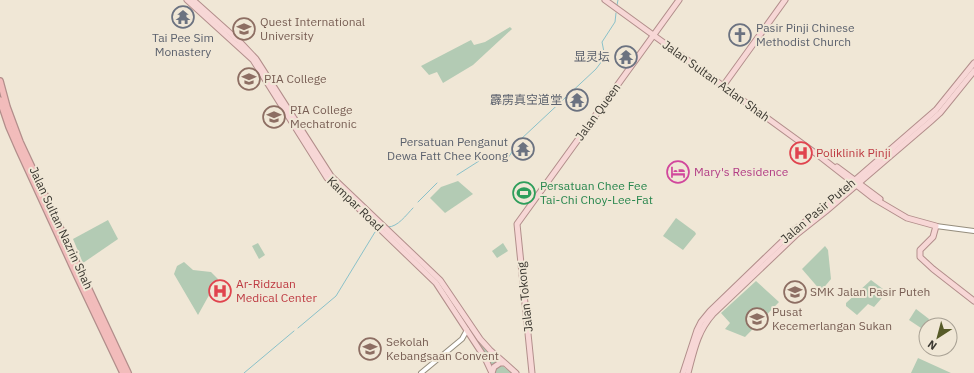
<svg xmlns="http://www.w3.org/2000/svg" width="974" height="373" font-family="'IBM Plex Sans','Noto Sans SC',sans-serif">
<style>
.green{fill:#b3cbb4}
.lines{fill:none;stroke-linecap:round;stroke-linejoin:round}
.stream{stroke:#8ac1c9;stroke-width:1}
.minor-casing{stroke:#958d7d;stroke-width:6}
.major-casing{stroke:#b28e8b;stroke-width:7}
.highway-casing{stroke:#b28e8b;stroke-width:8}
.minor{stroke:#fff;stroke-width:4}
.major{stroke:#f7d7d6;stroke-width:5}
.highway{stroke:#f2bcbb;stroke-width:5.5}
.labels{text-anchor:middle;stroke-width:4;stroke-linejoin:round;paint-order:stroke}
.education-label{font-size:12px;fill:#785e54;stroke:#f0e7d6;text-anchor:start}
.worship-label{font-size:12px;fill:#5b616d;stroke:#f0e7d6;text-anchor:end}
.street-label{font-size:12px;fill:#3c3932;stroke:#f0e7d6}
.health-label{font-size:12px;fill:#be3a42;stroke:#f0e7d6;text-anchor:start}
.hotel-label{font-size:12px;fill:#b23c85;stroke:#f0e7d6;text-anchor:start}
.leisure-label{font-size:12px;fill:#27864d;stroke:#f0e7d6;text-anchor:start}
</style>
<rect width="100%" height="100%" fill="#f0e7d6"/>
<g class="green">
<path d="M510,27L512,29L473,65L443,83L437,72L429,75L421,66L471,40L474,45L485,42Z"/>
<path d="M458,181L473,194L445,213L430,198L441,187Z"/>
<path d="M676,218L695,232L696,234L683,250L663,236Z"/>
<path d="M108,220L118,239L83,263L73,239Z"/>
<path d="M258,243L265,255L259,259L252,246Z"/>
<path d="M503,243L508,251L497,258L492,251Z"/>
<path d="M825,246L828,250L831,279L821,291L802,269Z"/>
<path d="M184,262L193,270L211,272L218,279L198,315L174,274L177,266Z"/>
<path d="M871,280L887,292L874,307L868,304L857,315L846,306V303Z"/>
<path d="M756,281L779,302L745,337L725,329L730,323L721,313Z"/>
<path d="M916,309L929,319L924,330L909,320Z"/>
<path d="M474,337L483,347L500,362L492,367Z"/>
<path d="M918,358L951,373H911Z"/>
<path d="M501,365L512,373H494L495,369Z"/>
</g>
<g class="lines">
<g class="stream">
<path d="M617,5L618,0"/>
<path d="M495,157L503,161H506L520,140L596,69L605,57L602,42L615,22L616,13"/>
<path d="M457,175L479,161"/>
<path d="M418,202L437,183"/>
<path d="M388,227C398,227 406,215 413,208"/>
<path d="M298,328L336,296L375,232L378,230"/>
<path d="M244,373L294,331"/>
</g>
<g class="minor-casing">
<g id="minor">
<path d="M936,226L974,231"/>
<path d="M421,373L462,339L467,330"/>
</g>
</g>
<g class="major-casing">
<g id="major">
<path d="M187,0L253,60L327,178L436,283L485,358L492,373"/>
<path d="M193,0L239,41L256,59L331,176L440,280L480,339L490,350L516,373"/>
<path d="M605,0L818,155L873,198L907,218L936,226L933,237L920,250V257L933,269L974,301"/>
<path d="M723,86L785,0"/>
<path d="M837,167L880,199"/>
<path d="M492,373L494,367L500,363H503"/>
<path d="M532,373L517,224L679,0"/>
<path d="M683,373L697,330L701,322L710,311L793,231L823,208L936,110L974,63"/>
<path d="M688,373C694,351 697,332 713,314L797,234L826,211L931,121L940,113L974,71"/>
</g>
</g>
<g class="highway-casing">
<g id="highway">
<path d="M0,81L7,107L20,142L128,373"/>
<path d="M0,100L9,127L19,150L77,276L123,373"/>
</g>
</g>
<use href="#minor" class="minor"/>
<use href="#major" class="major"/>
<use href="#highway" class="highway"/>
</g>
<defs>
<g id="temple-ring" transform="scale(1.15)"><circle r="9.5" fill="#f0e7d6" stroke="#6b7280" stroke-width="1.5"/><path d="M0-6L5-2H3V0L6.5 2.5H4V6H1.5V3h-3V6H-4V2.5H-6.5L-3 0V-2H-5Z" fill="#6b7280"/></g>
<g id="university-ring" transform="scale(1.15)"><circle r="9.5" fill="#f0e7d6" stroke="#8d6e63" stroke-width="1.5"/><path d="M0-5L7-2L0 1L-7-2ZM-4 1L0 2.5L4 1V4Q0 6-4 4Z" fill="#8d6e63"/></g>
<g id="church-ring" transform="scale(1.15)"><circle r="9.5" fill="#f0e7d6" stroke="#6b7280" stroke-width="1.5"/><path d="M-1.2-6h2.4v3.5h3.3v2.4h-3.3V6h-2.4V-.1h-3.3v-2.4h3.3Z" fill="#6b7280"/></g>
<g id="hospital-ring" transform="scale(1.15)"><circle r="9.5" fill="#f0e7d6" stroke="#e0444e" stroke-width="1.5"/><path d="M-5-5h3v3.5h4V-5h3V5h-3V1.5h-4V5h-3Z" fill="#e0444e"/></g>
<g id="hotel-ring" transform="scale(1.15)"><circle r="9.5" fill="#f0e7d6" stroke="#d1479c" stroke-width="1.5"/><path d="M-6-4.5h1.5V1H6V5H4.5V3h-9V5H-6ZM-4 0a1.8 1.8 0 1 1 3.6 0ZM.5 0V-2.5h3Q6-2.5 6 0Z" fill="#d1479c"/></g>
<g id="stadium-ring" transform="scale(1.15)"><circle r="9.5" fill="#f0e7d6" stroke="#2e9e5b" stroke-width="1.5"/><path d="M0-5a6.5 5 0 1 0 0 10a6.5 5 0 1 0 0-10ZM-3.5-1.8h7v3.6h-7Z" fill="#2e9e5b"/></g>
<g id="school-ring" transform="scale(1.15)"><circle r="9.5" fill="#f0e7d6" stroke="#8d6e63" stroke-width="1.5"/><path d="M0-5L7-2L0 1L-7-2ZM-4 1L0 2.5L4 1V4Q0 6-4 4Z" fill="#8d6e63"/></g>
</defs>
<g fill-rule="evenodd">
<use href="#temple-ring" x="183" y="17"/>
<use href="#university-ring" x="244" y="29"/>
<use href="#church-ring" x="740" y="35"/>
<use href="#temple-ring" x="626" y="57"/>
<use href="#university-ring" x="249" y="79"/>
<use href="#temple-ring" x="577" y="100"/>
<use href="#university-ring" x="274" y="117"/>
<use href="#temple-ring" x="523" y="149"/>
<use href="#hospital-ring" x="801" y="153"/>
<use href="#hotel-ring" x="678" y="172"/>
<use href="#stadium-ring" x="524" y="193"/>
<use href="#hospital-ring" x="220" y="291"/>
<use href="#school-ring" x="795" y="292"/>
<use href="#university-ring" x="757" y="319"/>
<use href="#school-ring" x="370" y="349"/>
</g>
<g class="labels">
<g class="education-label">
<text x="260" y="26">Quest International<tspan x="260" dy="14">University</tspan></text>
<text x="264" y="83">PIA College</text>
<text x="290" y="114">PIA College<tspan x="290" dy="14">Mechatronic</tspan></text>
<text x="810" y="296">SMK Jalan Pasir Puteh</text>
<text x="772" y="316">Pusat<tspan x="772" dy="14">Kecemerlangan Sukan</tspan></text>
<text x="386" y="346">Sekolah<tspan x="386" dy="14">Kebangsaan Convent</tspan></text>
</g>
<g class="worship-label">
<text x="756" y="32" text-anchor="start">Pasir Pinji Chinese<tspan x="756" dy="14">Methodist Church</tspan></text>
<text x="183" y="42" text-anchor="middle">Tai Pee Sim<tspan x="183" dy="14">Monastery</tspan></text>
<text x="610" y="61">显灵坛</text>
<text x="562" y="104">霹雳真空道堂</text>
<text x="508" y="146">Persatuan Penganut<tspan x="508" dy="14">Dewa Fatt Chee Koong</tspan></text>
</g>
<g class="street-label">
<text transform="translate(716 81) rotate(36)" y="4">Jalan Sultan Azlan Shah</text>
<text transform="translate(598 112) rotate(-54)" y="4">Jalan Queen</text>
<text transform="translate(355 204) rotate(44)" y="4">Kampar Road</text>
<text transform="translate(818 211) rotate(-40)" y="4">Jalan Pasir Puteh</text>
<text transform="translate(61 228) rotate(65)" y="4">Jalan Sultan Nazrin Shah</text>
<text transform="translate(525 297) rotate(-96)" y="4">Jalan Tokong</text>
</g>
<g class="health-label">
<text x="816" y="157">Poliklinik Pinji</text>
<text x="236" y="288">Ar-Ridzuan<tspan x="236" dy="14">Medical Center</tspan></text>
</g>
<g class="hotel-label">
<text x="694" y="176">Mary's Residence</text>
</g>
<g class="leisure-label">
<text x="540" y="190">Persatuan Chee Fee<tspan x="540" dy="14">Tai-Chi Choy-Lee-Fat</tspan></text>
</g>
</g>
<g transform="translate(938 337) rotate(216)"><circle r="19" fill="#f0e7d6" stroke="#a8a194"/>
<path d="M0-3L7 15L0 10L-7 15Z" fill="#575b28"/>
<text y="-6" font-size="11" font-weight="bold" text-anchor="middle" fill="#3c3932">N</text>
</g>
</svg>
